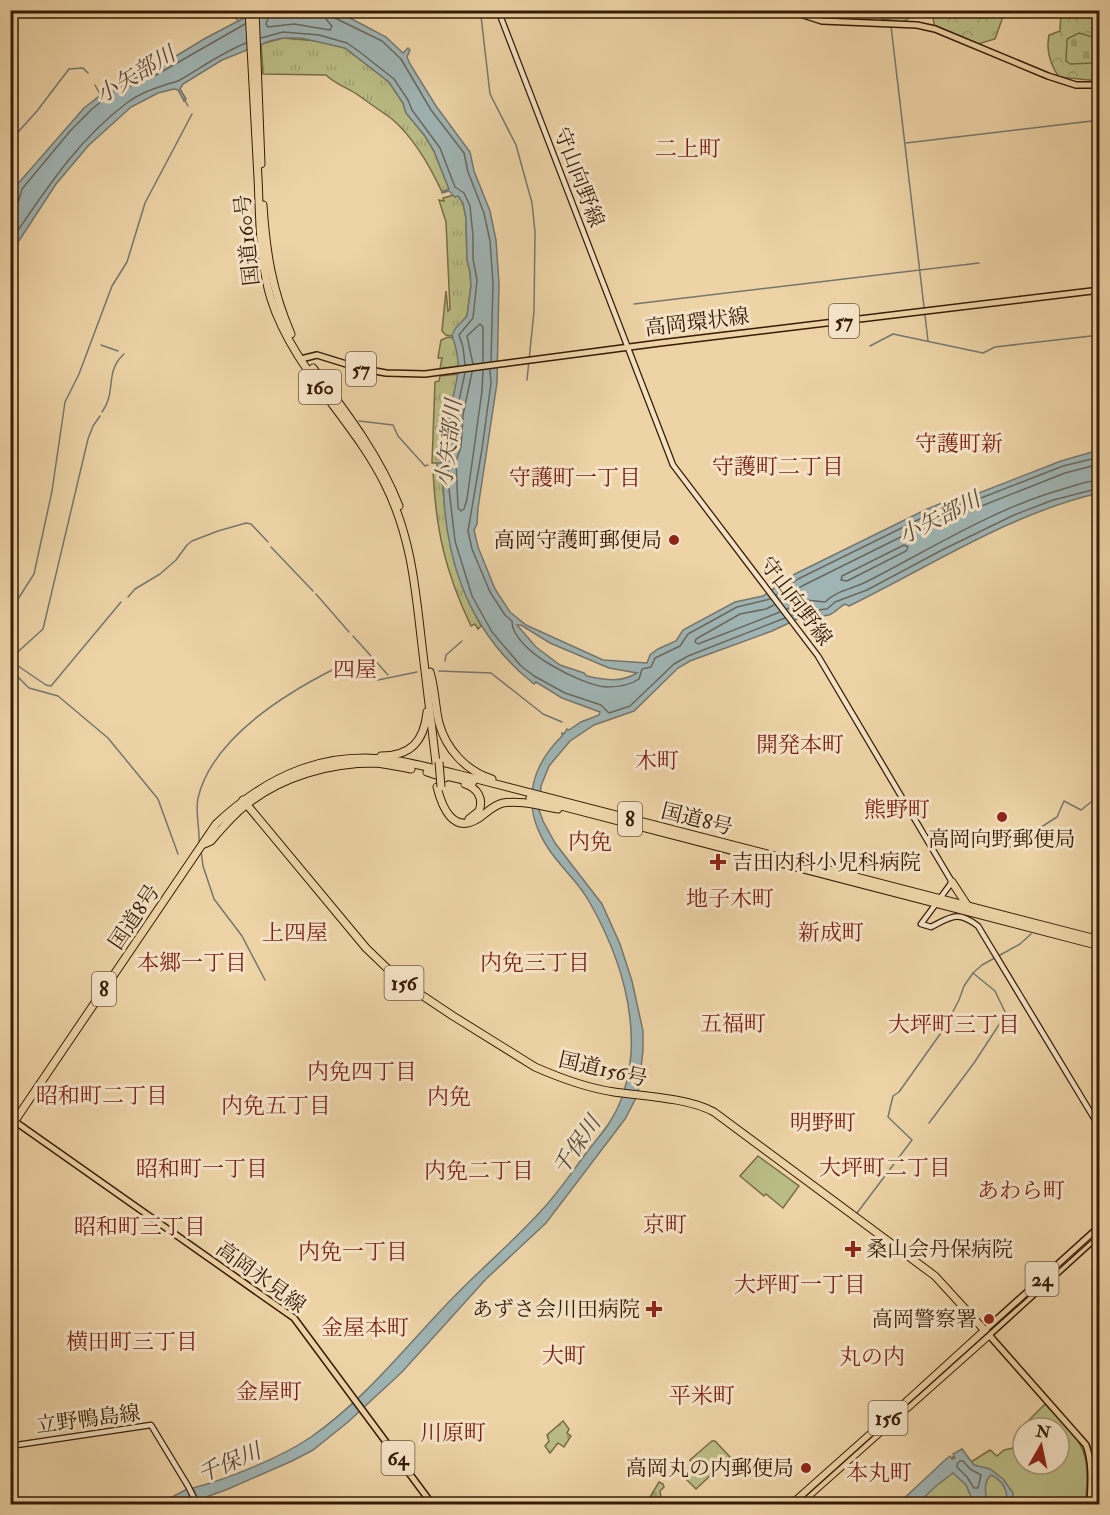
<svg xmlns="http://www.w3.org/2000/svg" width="1110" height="1515" font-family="'IM FELL Double Pica','Noto Serif JP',serif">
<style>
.grass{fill:url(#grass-tufts);stroke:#786c45;stroke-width:1.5}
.forest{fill:url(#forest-crowns);stroke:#786c45;stroke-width:1.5}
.cemetery{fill:url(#cemetery-stones);stroke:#786c45;stroke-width:1.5}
.green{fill:#babc85;stroke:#786c45;stroke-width:1.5}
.water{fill:#9fb4b4;stroke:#75776e;stroke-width:1.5;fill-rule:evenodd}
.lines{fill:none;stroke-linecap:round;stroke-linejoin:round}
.shore{stroke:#6a685c;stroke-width:1.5}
.stream{stroke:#75776e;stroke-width:1.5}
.secondary-casing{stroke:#361b05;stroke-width:7}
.primary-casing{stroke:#361b05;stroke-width:8}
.highway-casing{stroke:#361b05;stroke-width:9}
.secondary{stroke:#f3e2c5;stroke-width:4.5}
.primary{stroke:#edd3a6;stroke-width:5}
.highway{stroke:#edd3a6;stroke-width:7}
.tram{stroke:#361b05;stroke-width:1.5}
.highway-bridge-casing{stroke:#361b05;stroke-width:9;stroke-linecap:butt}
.highway-bridge{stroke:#edd3a6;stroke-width:7}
.poi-dot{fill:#8f2418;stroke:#f3e2c5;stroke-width:2}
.labels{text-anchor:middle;stroke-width:6;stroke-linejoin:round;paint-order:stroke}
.shield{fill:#f3e2c5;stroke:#6f573f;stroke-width:1.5}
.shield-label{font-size:20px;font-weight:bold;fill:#361b05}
.street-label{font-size:21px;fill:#361b05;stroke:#f3e2c5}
.poi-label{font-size:21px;fill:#361b05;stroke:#f3e2c5;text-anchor:end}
.water-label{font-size:22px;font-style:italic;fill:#56493a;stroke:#f3e2c5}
.neighbourhood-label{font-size:22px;fill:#7a1f14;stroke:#f3e2c5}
</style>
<defs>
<pattern id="grass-tufts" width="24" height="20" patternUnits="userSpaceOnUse" patternTransform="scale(1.5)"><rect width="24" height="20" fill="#babc85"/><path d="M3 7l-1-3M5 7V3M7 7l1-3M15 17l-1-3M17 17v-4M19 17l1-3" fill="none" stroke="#a0a171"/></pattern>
<pattern id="forest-crowns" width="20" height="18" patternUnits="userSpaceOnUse" patternTransform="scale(1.5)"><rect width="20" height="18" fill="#babc85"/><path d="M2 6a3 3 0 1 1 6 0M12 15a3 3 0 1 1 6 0" fill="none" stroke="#a0a171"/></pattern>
<pattern id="cemetery-stones" width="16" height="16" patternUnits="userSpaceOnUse" patternTransform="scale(1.5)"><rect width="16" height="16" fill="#babc85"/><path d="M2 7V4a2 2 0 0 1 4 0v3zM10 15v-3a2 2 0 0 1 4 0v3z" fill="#a0a171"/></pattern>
</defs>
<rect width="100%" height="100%" fill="#edd3a6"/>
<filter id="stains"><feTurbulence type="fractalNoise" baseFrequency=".00333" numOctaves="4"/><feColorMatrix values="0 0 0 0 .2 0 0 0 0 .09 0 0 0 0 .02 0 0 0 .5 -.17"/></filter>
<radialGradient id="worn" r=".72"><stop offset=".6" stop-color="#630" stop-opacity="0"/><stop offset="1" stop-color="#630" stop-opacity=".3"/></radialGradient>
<g class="grass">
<path d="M283,38L318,41L345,48L389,82L403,103L406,113L425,136L434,151L449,189L442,192C430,166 414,138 392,119C381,111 369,103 358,95C348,88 335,84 326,75L263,74L261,44Z"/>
<path d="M454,195L455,197L458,195L463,203L466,218L467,260L470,272L471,286L467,316L452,336L446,335L442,331L446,291L448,311L450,309L446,222L439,200L444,201L443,198Z"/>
<path d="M448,337L453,338L457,348L459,366L440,369L442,358H438L441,340Z"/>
<path d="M459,374L450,413L447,445L442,458V463H432L435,382L439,381L440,376Z"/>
<path d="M437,467H443C442,526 454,574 481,626L478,629L475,624L471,626C445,571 436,531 433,471H437Z"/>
</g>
<g class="forest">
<path d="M877,10L1005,11L995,39L978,44L934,25L933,16L918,12L903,22L882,19L876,15Z"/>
<path d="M1061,11H1099V81L1059,77C1050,64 1046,50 1049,35L1060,31Z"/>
</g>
<g class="cemetery">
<path d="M1079,33L1099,39V55L1092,63L1070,64L1066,61L1067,39Z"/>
<path d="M563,1421L569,1429L567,1433L571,1436L564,1447L558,1443L550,1453L545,1446L549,1441L547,1435Z"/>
<path d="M659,1482L663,1484L664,1487L660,1491L661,1497L669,1504H649L647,1502Z"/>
</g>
<g class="green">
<path d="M758,1156L799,1186L783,1208L766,1194L764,1196L740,1176Z"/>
<path d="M1045,1404C1060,1419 1080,1436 1085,1457C1089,1472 1086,1489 1086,1504H898L962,1449L971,1462L990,1450L997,1456L1004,1450L1023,1446V1464H1059V1428H1030L1026,1423Z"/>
<path d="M712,1441H715L730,1457L696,1489L683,1476L693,1463L690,1460Z"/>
</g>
<g class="water">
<path d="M264,11H332L343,15L346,13L348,14V17L386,37L403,53L408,48L410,50L407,57L410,64L436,106L470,152L474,171L490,211L496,240L499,283L497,383L478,508L477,524L474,530L478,547L495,589L510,612L526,625L603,660L647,663L650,655L658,649L676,641L683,630L735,602L763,596L795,574L925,510L942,503L979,493L1061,461L1099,450V493C1009,514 931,566 849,606L845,604C839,607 835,613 829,615C824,616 820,616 815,618L810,613L772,631L690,661L678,668L634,711L594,725L570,741L549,766L541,786L539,810L543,821L555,843L602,904L620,944L632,981L643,1031V1050L638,1094L625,1119L546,1223L486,1279L402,1372L348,1422L313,1450L292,1461L228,1489L198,1500L193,1488C228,1479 282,1457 311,1437C363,1401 403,1350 446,1305C477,1272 511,1244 541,1211C558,1193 572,1172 587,1152C595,1141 604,1132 611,1120C623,1101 629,1076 631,1054C634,1001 616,949 590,903C579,882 560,867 548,848C521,807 529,769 562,736V733L564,734L567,729L569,730L581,722L599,715L600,712L562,698L536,682L534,684C465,629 442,553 443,467H437V463H442C442,456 446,452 447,445C450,435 449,423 450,412C456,377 464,371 452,335L455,329L467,316L471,286L470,272L467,260L466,218L463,203L458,196L455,197L449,191L442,193V192L449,189L434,151L425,136L406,113L403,103L389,82L345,48L301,38H283L270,41L222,60L183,84L180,89L186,99L184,101L178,90L174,89L158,93L131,107L88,146L56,184L11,253V206L15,187L84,108L115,84L126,82L153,70L204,39L242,19ZM517,625H521L550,643L609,668L637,673C621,683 605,680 587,676L584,673L560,665L536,647Z"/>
<path d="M962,1449L974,1465L990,1469L1003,1479L1013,1493L1012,1504H1006C1009,1492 1003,1480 991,1475C983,1482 984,1497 991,1504H974L966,1485L953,1473L936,1486L917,1504H898L944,1461L950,1456L952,1459L955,1458L953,1454Z"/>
<path d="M187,1489L192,1502L186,1504H159Z"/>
</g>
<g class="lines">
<g class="shore">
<path d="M271,10L266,24L268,27L294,24L330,30L332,26L326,19L325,10"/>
<path d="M332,10L335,18L382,41L401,59L431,110L464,153L468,172L484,213L490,241L493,283L491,361"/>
<path d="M261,38L283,32L319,35L347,43L361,53L394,79L408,100L412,110L440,148L455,187L464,193L470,206L473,236V259L477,280L473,318L459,335L463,347L465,365"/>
<path d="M10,206L18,203L22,189L71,130L92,109L117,89L128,87L156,75L245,24"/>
<path d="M10,242C45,191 77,140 128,102C139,94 152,89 165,85C170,83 174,83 178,81C201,68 221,53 246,43"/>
<path d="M473,364L467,336L480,324L483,327V362"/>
<path d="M490,370L491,383L482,449L468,531L472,549L490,592L505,615L512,621C511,650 583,686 607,687C618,687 630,685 639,679L642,669L651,667L655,658L680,646L688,634L737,607L770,599"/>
<path d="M472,372L463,415L461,447L456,461L458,508L461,511L464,509L467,499L482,391L483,371"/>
<path d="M465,373L456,414L453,446L448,464L449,489L455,541L472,596L492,632L521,666L534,676L565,693L601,705L609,713L630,706L674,664L688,656L785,618"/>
<path d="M904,545L908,547L906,551L847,581L841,580L842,576Z"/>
<path d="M776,595L798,579L928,515L981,498L1063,466L1100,457"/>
<path d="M781,601L802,586L931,522L984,505L1065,473L1100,464"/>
<path d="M774,605L766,609L740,614L696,639L695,642L698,644L780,612"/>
<path d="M787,609L806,600L825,602C836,591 852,589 866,582C929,550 991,510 1060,490C1073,486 1086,481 1100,480"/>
<path d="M792,615L808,607L817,610L827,609L835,602L867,590L942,550L1014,515L1053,500L1100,488"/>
<path d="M960,1461H963L970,1469L981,1475L978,1488H974L967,1477L957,1467V1464Z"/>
</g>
<g class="stream">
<path d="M226,10L239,21"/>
<path d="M478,10L481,16L490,94L516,145L532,203L535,232L534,311L527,380"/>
<path d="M891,26L928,341"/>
<path d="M95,85L100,94"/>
<path d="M184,99L188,106"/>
<path d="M10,141L37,111L69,69L83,68L88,73"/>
<path d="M906,143L1100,120"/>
<path d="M634,304L979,263"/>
<path d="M101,345L118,351"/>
<path d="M870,346L893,334L983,353L995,347L1100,335"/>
<path d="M102,412C117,392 104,372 124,354"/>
<path d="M359,421L393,425L398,436L425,466L428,465"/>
<path d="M271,547L313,591"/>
<path d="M316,594L349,632"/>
<path d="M128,597L135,589L160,574L176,560L187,545L192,541L218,531L246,523L251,524L268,542"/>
<path d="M10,605L18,599L34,574L52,491L65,402L79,374L112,286L127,262L145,203L192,114"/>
<path d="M353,636L388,675"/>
<path d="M10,659L43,629L88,439L93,426L100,416"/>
<path d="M445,661L446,655L462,641"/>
<path d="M10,666H18L46,685L51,686L121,602"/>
<path d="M439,671L491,673L543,714L562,722"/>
<path d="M10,674L18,677L29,688L58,696L108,738L158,799L178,854"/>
<path d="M199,844C200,829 195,812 198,798C212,739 283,695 334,669C351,666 362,679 378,680L417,672"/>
<path d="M1005,850L1057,817L1064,801L1081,810L1100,795"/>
<path d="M201,851L203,866L214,899L242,936L265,980"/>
<path d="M929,1123L974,1063L1006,1014L995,991L973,973"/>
<path d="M857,1213L912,1140L888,1117L893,1096L899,1092L943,1030L959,1000L964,986L973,973L982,965L1020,944L1031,934"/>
</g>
<g class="secondary-casing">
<g id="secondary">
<path d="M498,10L673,465L818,656L952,882L921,924L931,927C951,917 957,910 978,926L1100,1128"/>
<path d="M10,1446L151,1425L188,1486L197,1504"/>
</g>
</g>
<g class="primary-casing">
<g id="primary">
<path d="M788,10L822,21L917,25L935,29L1048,76L1076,85H1100"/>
<path d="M301,359L317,355L359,368L386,373L425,374L660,343L1100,290"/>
<path d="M10,1118L294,1318L432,1504"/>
<path d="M984,1331L1100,1226"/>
<path d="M1090,1504C1091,1484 1093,1464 1086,1445L989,1335L1100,1234"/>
</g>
</g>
<g class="highway-casing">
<g id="highway">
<path d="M249,10C252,66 255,122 258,178C260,218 259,260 271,299C293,369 353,419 385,484C410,534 415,583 421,637C426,679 431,721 436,763"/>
<path d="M255,10L261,164"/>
<path d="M263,205C266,252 272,290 291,334"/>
<path d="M313,368C346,412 379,455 399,506"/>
<path d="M430,672C435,688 435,706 439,723C446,749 466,771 492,779"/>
<path d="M381,756C410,756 424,742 427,712"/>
<path d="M427,772L445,778"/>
<path d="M446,776L473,782"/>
<path d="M465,784C477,788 484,798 479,811L469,819"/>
<path d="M437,787C442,807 453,835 479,818C487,813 493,805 503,803C521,800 540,806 558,809"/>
<path d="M530,798L1100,946"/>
<path d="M243,800L366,948L390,971L402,982L453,1016L535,1067C560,1078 587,1088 614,1092C643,1096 689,1098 714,1112L935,1276L989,1335L799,1504"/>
<path d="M204,844L211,841C222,828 233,815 246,805C282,776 330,763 375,763C387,764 400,767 411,769"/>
<path d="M952,882L967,905"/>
<path d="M10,1128L216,824C268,775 326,749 399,761C420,765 441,770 461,775L1100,940"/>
<path d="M893,1414L984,1331"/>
<path d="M792,1504L874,1431"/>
</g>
</g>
<use href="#secondary" class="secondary"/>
<use href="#primary" class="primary"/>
<use href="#highway" class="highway"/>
<path class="tram" d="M797,1504L1100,1232"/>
<g class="highway-bridge-casing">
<path id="highway-bridge" d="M439,762L441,787"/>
</g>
<use href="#highway-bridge" class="highway-bridge"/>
</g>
<g class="poi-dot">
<circle cx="674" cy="540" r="6"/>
<circle cx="1002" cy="817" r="6"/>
<path d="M715 853h6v6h6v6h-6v6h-6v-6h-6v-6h6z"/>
<path d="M850 1240h6v6h6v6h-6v6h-6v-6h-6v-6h6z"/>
<path d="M651 1300h6v6h6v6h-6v6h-6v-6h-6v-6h6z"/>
<circle cx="989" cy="1319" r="6"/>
<circle cx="806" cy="1468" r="6"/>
</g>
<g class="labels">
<g class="shield">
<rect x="829" y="304" width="30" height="34" rx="4.5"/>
<rect x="346" y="352" width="30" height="34" rx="4.5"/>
<rect x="299" y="370" width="42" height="34" rx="4.5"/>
<rect x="618" y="802" width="24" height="34" rx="4.5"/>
<rect x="384.5" y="966" width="39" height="34" rx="4.5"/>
<rect x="92" y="972" width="24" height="34" rx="4.5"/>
<rect x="1025.5" y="1262" width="33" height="34" rx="4.5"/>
<rect x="868.5" y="1401" width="39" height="34" rx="4.5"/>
<rect x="381.5" y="1441" width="33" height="34" rx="4.5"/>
</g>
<g class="shield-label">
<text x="844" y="328">57</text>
<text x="361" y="376">57</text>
<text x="320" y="394">160</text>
<text x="630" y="826">8</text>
<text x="404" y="990">156</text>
<text x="104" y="996">8</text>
<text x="1042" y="1286">24</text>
<text x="888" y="1425">156</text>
<text x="398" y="1465">64</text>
</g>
<g class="street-label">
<text transform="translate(579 177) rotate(69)" y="7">守山向野線</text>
<text transform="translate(247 240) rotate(-96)" y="7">国道160号</text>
<text transform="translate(697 322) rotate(-7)" y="7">高岡環状線</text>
<text transform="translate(796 601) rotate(53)" y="7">守山向野線</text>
<text transform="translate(697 819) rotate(14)" y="7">国道8号</text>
<text transform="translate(134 917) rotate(-56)" y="7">国道8号</text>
<text transform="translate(603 1069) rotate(13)" y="7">国道156号</text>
<text transform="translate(261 1277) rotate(36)" y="7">高岡氷見線</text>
<text transform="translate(88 1419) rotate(-7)" y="7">立野鴨島線</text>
</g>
<g class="poi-label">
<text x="662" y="547">高岡守護町郵便局</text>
<text x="1002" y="846" text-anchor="middle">高岡向野郵便局</text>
<text x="732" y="869" text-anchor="start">吉田内科小児科病院</text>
<text x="866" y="1256" text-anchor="start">桑山会丹保病院</text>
<text x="640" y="1316">あずさ会川田病院</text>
<text x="977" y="1326">高岡警察署</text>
<text x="794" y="1475">高岡丸の内郵便局</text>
</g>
<g class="water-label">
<text transform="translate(135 74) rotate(-31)" y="8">小矢部川</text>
<text transform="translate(448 443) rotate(-83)" y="8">小矢部川</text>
<text transform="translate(939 517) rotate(-27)" y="8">小矢部川</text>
<text transform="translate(576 1145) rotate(-55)" y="8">千保川</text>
<text transform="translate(229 1462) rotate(-23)" y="8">千保川</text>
</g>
<g class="neighbourhood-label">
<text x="688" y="156">二上町</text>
<text x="959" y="451">守護町新</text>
<text x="778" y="474">守護町二丁目</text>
<text x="575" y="485">守護町一丁目</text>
<text x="355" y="677">四屋</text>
<text x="800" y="752">開発本町</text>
<text x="657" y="768">木町</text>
<text x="897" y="817">熊野町</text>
<text x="590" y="849">内免</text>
<text x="730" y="906">地子木町</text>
<text x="295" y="940">上四屋</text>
<text x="831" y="940">新成町</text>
<text x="192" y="970">本郷一丁目</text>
<text x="535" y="970">内免三丁目</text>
<text x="733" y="1031">五福町</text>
<text x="954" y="1032">大坪町三丁目</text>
<text x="362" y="1079">内免四丁目</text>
<text x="102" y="1103">昭和町二丁目</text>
<text x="449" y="1104">内免</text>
<text x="276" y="1113">内免五丁目</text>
<text x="823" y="1130">明野町</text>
<text x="885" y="1175">大坪町二丁目</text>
<text x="202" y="1176">昭和町一丁目</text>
<text x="479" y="1178">内免二丁目</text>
<text x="1021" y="1198">あわら町</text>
<text x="665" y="1232">京町</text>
<text x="140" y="1234">昭和町三丁目</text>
<text x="353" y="1259">内免一丁目</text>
<text x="800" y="1292">大坪町一丁目</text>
<text x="365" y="1335">金屋本町</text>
<text x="132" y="1349">横田町三丁目</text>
<text x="564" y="1363">大町</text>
<text x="872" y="1364">丸の内</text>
<text x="269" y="1399">金屋町</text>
<text x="702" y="1403">平米町</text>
<text x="453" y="1440">川原町</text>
<text x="879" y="1480">本丸町</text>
</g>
</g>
<rect width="1110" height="1515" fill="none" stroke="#edd3a6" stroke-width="36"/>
<rect x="12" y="12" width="1086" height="1491" fill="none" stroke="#361b05" stroke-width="3"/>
<rect x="18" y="18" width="1074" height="1479" fill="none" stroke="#361b05" stroke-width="1.5"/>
<g transform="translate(1041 1446) rotate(9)"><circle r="28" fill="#f3e2c5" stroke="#a79278" stroke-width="1.5"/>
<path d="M0-4.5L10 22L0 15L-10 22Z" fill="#8f2418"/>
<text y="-9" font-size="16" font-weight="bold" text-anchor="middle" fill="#361b05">N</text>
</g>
<rect width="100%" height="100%" filter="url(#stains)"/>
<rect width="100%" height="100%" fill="url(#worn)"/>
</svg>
